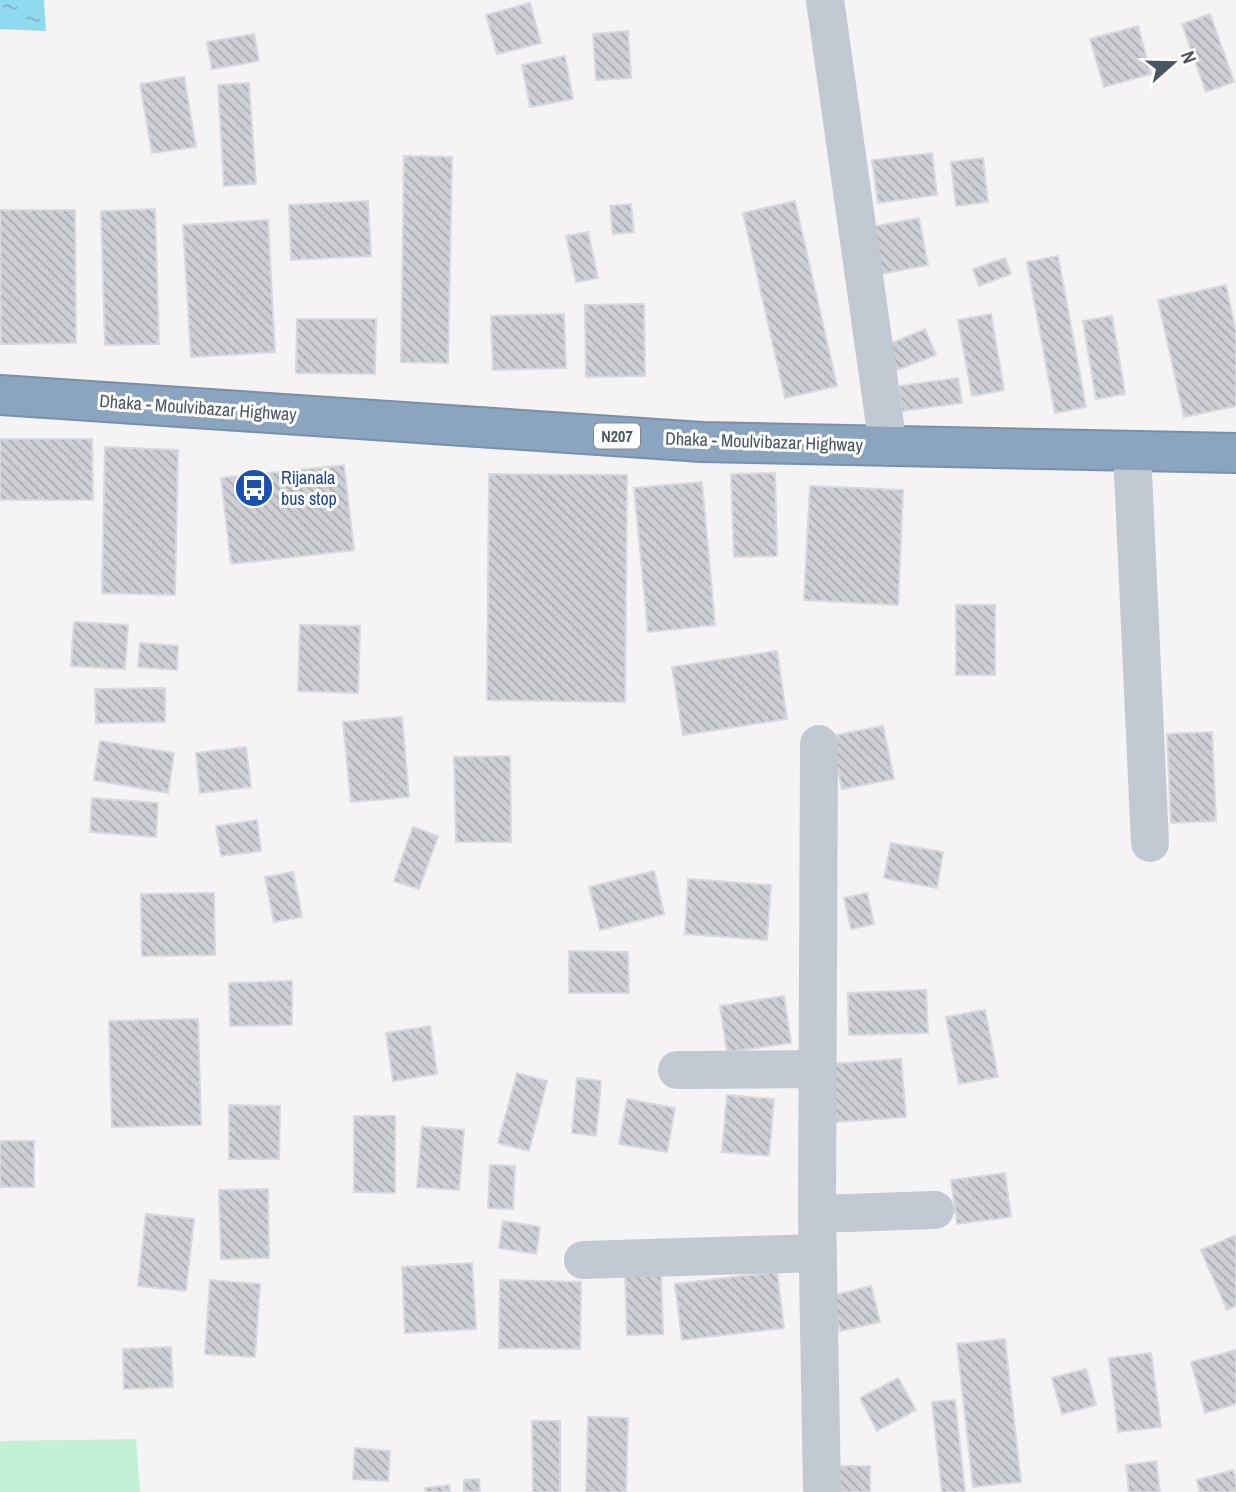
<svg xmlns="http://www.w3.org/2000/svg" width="1236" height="1492" font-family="'Archivo Narrow',sans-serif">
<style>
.grass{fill:#c3f1d5}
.water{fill:url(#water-ripples)}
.building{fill:url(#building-back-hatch);stroke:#d7d9de;stroke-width:2}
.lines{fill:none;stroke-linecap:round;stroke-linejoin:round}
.highway-casing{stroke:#7690ad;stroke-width:42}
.minor{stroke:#c1cad2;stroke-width:38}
.highway{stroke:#8ba5c1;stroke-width:38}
.labels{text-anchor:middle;stroke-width:6;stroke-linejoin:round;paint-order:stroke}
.shield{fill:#fff;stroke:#808990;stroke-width:2}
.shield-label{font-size:16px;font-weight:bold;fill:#4a5661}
.street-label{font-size:18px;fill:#4a5661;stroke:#fff}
.transit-label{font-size:18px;fill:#164399;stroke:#fff;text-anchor:start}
</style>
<defs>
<pattern id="water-ripples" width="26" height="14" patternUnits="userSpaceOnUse" patternTransform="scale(1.75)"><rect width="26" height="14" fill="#90daee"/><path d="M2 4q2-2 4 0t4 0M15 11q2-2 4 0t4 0" fill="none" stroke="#78b4c4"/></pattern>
<pattern id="building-back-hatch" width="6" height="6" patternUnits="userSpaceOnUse" patternTransform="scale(1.75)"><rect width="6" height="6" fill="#cdcfd5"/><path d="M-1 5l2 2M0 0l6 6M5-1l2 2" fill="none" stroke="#a8abb0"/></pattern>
</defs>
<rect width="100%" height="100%" fill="#f5f3f3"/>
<path class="grass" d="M136,1439L140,1492H0V1441Z"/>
<path class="water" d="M0,0H44L46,31L0,29Z"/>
<g class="building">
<path d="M530,3L541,43L497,54L486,15Z"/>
<path d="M1210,14L1234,82L1206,92L1182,24Z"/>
<path d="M1138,26L1151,74L1104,87L1090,39Z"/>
<path d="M628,31L631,78L596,80L593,34Z"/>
<path d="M254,34L259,61L212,69L207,42Z"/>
<path d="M565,56L573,99L530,107L522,65Z"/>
<path d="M184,77L196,147L152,153L140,84Z"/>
<path d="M249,83L256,184L224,186L218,85Z"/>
<path d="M932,153L937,195L878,203L872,160Z"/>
<path d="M404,156L452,157L448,363L401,362Z"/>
<path d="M983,158L988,202L956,206L951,162Z"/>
<path d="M368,201L371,256L291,260L289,205Z"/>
<path d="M795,201L837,386L785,398L743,213Z"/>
<path d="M631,204L634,232L613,234L610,206Z"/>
<path d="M155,209L159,344L105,345L101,211Z"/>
<path d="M0,210H75L76,343L1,344Z"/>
<path d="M919,218L928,265L876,275L867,228Z"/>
<path d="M268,220L275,352L191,357L183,225Z"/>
<path d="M588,232L598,278L576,282L566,236Z"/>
<path d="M1058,256L1086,407L1055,413L1027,262Z"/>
<path d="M1005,258L1011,274L979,286L973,269Z"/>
<path d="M1226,285L1236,332V406L1184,417L1158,300Z"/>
<path d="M644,304L645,376L586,377L585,305Z"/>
<path d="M564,314L566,368L493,370L491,316Z"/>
<path d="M991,314L1004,390L972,396L958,320Z"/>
<path d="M1112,316L1125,394L1096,399L1083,321Z"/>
<path d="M297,319H376L375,374L296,373Z"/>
<path d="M925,329L936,355L892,372L882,347Z"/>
<path d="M958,378L962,403L902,411L898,386Z"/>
<path d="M0,439H92L93,500H0Z"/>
<path d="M105,447L178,450L175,595L102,593Z"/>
<path d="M344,465L354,550L231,564L221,478Z"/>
<path d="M775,473L777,556L734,557L731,474Z"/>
<path d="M489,474L627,475L625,702L487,700Z"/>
<path d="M702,482L715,625L648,632L634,488Z"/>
<path d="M810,486L903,490L898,605L804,600Z"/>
<rect x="956" y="605" width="39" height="70"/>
<path d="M74,622L128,625L125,669L71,666Z"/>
<path d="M300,625L360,626L358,693L298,691Z"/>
<path d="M140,643L178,646L177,670L138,667Z"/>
<path d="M777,651L787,719L683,735L672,667Z"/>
<path d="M165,688V722L96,723L95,689Z"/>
<path d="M402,717L409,797L351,802L343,722Z"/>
<path d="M883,726L894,779L842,789L831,736Z"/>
<path d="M1212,732L1216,821L1171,823L1167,734Z"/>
<path d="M100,741L174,753L168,793L94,780Z"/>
<path d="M246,747L251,787L200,793L196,753Z"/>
<path d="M510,756L511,842H456L454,757Z"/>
<path d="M92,798L158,803L156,837L90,832Z"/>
<path d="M257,820L261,851L221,856L216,826Z"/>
<path d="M413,827L438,836L419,889L394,881Z"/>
<path d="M891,843L943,852L937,888L884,878Z"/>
<path d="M654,871L664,914L600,930L589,887Z"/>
<path d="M293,872L302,917L274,922L265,877Z"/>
<path d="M688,879L771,885L767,940L685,934Z"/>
<path d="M214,893L215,955L142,956L141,894Z"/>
<path d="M867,893L874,924L851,929L844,898Z"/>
<path d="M569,951L628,952L629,993H569Z"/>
<path d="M292,981V1025L230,1026L229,983Z"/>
<path d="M926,990L928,1033L849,1035L848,993Z"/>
<path d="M784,996L791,1043L727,1052L720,1006Z"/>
<path d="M985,1010L998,1077L959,1084L946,1017Z"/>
<path d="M198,1019L201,1125L112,1127L109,1021Z"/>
<path d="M430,1026L437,1074L393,1081L386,1033Z"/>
<path d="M901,1059L906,1117L836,1122L831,1064Z"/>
<path d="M517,1073L547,1081L529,1151L498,1143Z"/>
<path d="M577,1078L601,1081L596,1136L572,1133Z"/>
<path d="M727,1095L774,1099L769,1156L722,1152Z"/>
<path d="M627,1099L675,1108L667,1152L619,1144Z"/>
<path d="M229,1105L280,1106L279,1159H229Z"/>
<path d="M354,1116H395V1193L354,1192Z"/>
<path d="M422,1127L464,1130L459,1190L417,1187Z"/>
<rect x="0" y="1141" width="34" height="46"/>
<path d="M490,1165L515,1166L513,1209L488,1208Z"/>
<path d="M1005,1173L1011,1217L957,1224L951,1180Z"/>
<path d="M268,1189L269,1258L221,1259L219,1190Z"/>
<path d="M146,1214L194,1219L186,1291L138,1286Z"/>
<path d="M503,1221L540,1227L536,1254L499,1248Z"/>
<path d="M1236,1235V1306L1227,1310L1201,1250Z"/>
<path d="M472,1263L476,1329L405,1333L402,1267Z"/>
<path d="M661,1272L663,1334L627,1335L625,1273Z"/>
<path d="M777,1272L784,1328L682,1340L675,1284Z"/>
<path d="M210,1280L260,1284L255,1357L205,1354Z"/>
<path d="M500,1280L581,1282L580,1349L499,1348Z"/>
<path d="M871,1286L880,1322L840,1331L831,1296Z"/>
<path d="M1005,1339L1021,1482L973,1487L957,1344Z"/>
<path d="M171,1347L173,1387L124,1389L123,1349Z"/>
<path d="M1236,1350V1404L1205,1413L1191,1362Z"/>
<path d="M1151,1353L1161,1427L1118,1432L1109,1358Z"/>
<path d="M1086,1369L1096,1405L1062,1414L1052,1378Z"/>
<path d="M898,1378L916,1410L877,1431L860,1398Z"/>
<path d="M955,1400L965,1492H942L932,1402Z"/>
<path d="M588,1417L628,1418L626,1492H586Z"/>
<path d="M532,1421H560V1492H533Z"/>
<path d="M355,1448L390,1451L388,1481L353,1479Z"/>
<path d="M1156,1461L1160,1492H1129L1126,1465Z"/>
<rect x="830" y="1466" width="40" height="26"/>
<path d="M1233,1470L1236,1480V1492H1200L1197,1480Z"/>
<path d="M479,1479L480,1492H464V1480Z"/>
<path d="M449,1485L450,1492H426L425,1488Z"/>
</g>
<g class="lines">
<g class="highway-casing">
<path id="highway" d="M0,395L702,442L1236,453"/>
</g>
<g class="minor">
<path d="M825,0L888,446"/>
<path d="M1132,451L1150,843"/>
<path d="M819,744L817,1214L822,1492"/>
<path d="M677,1070L818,1069"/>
<path d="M817,1214L935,1210"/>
<path d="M583,1260L818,1253"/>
</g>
<use href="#highway" class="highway"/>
</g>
<defs>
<g id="bus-disc" transform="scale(2.0125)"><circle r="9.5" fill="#1a4fb4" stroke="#fff"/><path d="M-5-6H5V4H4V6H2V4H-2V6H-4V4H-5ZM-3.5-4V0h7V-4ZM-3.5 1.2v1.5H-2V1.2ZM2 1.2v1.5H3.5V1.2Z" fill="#fff"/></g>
</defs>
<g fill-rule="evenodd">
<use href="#bus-disc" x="254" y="488"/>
</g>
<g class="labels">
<rect class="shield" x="594" y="423.5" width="46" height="25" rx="5"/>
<g class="shield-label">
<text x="617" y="442">N207</text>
</g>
<g class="street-label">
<text transform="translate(198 408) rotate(4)" y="6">Dhaka - Moulvibazar Highway</text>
<text transform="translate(764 442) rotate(2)" y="6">Dhaka - Moulvibazar Highway</text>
</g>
<g class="transit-label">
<text x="281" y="484">Rijanala<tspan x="281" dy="21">bus stop</tspan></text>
</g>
</g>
<g transform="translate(1173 63) rotate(70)" stroke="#ffffff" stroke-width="5" paint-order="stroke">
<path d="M0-5L12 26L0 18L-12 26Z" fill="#4a5661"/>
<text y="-10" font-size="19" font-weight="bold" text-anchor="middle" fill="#4a5661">N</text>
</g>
</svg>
